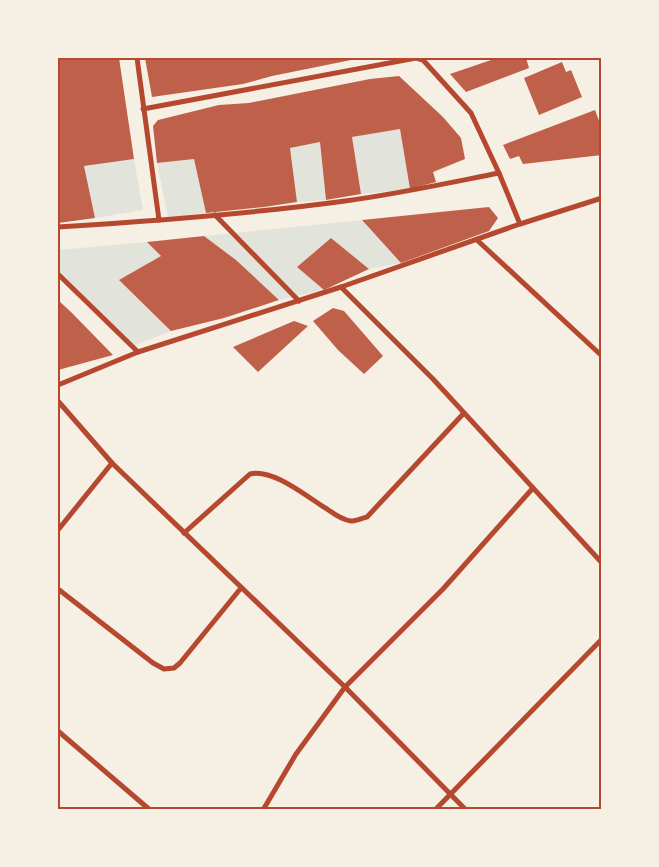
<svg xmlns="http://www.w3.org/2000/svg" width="659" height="867" font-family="Roboto,sans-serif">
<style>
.green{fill:#e2e4dc}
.building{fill:#bf614a}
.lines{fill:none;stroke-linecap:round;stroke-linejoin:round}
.minor{stroke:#b5482f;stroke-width:5}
.neatline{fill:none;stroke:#b5482f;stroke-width:2}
</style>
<rect width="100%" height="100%" fill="#f6efe4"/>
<g class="green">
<path d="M400,129L410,189L361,194L352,137Z"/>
<path d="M320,142L326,200L297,202L290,148Z"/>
<path d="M134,159L143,210L95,218L84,166Z"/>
<path d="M194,159L206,213L168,217L157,163Z"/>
<path d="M362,220L401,263L369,269L331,238L297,267L324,290L279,300L236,260L204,236Z"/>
<path d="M147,242L161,256L120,280L171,331L133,346L58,269V250Z"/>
</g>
<g class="building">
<path d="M63,58H119L134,159L84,166L95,218L58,223V59Z"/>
<path d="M145,58H361L272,76L243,84L152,97Z"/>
<path d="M497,58H526L529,68L466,92L450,74Z"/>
<path d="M562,62L566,72L571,70L582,97L539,115L524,78Z"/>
<path d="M399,76L443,117L461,138L465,159L433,172L436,182L410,189L400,129L352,137L361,194L326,200L320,142L290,148L297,202L264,207L206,213L194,159L157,163L153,126L158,120L219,105L249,103L370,79Z"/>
<path d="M595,110L602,129V155L523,164L519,156L510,159L503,145Z"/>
<path d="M489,207L498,218L489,231L401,263L362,220Z"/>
<path d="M204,236L236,260L279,300L224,318L171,331L119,280L161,256L147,242Z"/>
<path d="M331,238L369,269L324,290L297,267Z"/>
<path d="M58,300L72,313L113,355L58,370Z"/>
<path d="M333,308L344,311L383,356L364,374L338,350L313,321Z"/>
<path d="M294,321L308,326L258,372L233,347Z"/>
</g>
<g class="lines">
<g class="minor">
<path d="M137,58L159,220"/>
<path d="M601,58L602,59"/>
<path d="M499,173L520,224"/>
<path d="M215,215L299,301"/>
<path d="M58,227C154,221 250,214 345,201C397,194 448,183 499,173L471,113L423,60L416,58L143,109"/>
<path d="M477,240L602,356"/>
<path d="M58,274L138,352"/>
<path d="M341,287L433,379L602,563"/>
<path d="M58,385L138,352L341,287L520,224L602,198"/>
<path d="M58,401L112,463L345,687L466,810"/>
<path d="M58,530L112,463"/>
<path d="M184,533L250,474C273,468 307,497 327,509C334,514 342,520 351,521C356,521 362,518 367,517L464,413"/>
<path d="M58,589L153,663L164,669L174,668L180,663L241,588"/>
<path d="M58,731L150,810"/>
<path d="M263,810L296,754L345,687L443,589L533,488"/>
<path d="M435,810L602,639"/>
</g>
</g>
<rect width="659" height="867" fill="none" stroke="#f6efe4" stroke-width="118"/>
<rect x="59" y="59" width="541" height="749" class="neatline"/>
</svg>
